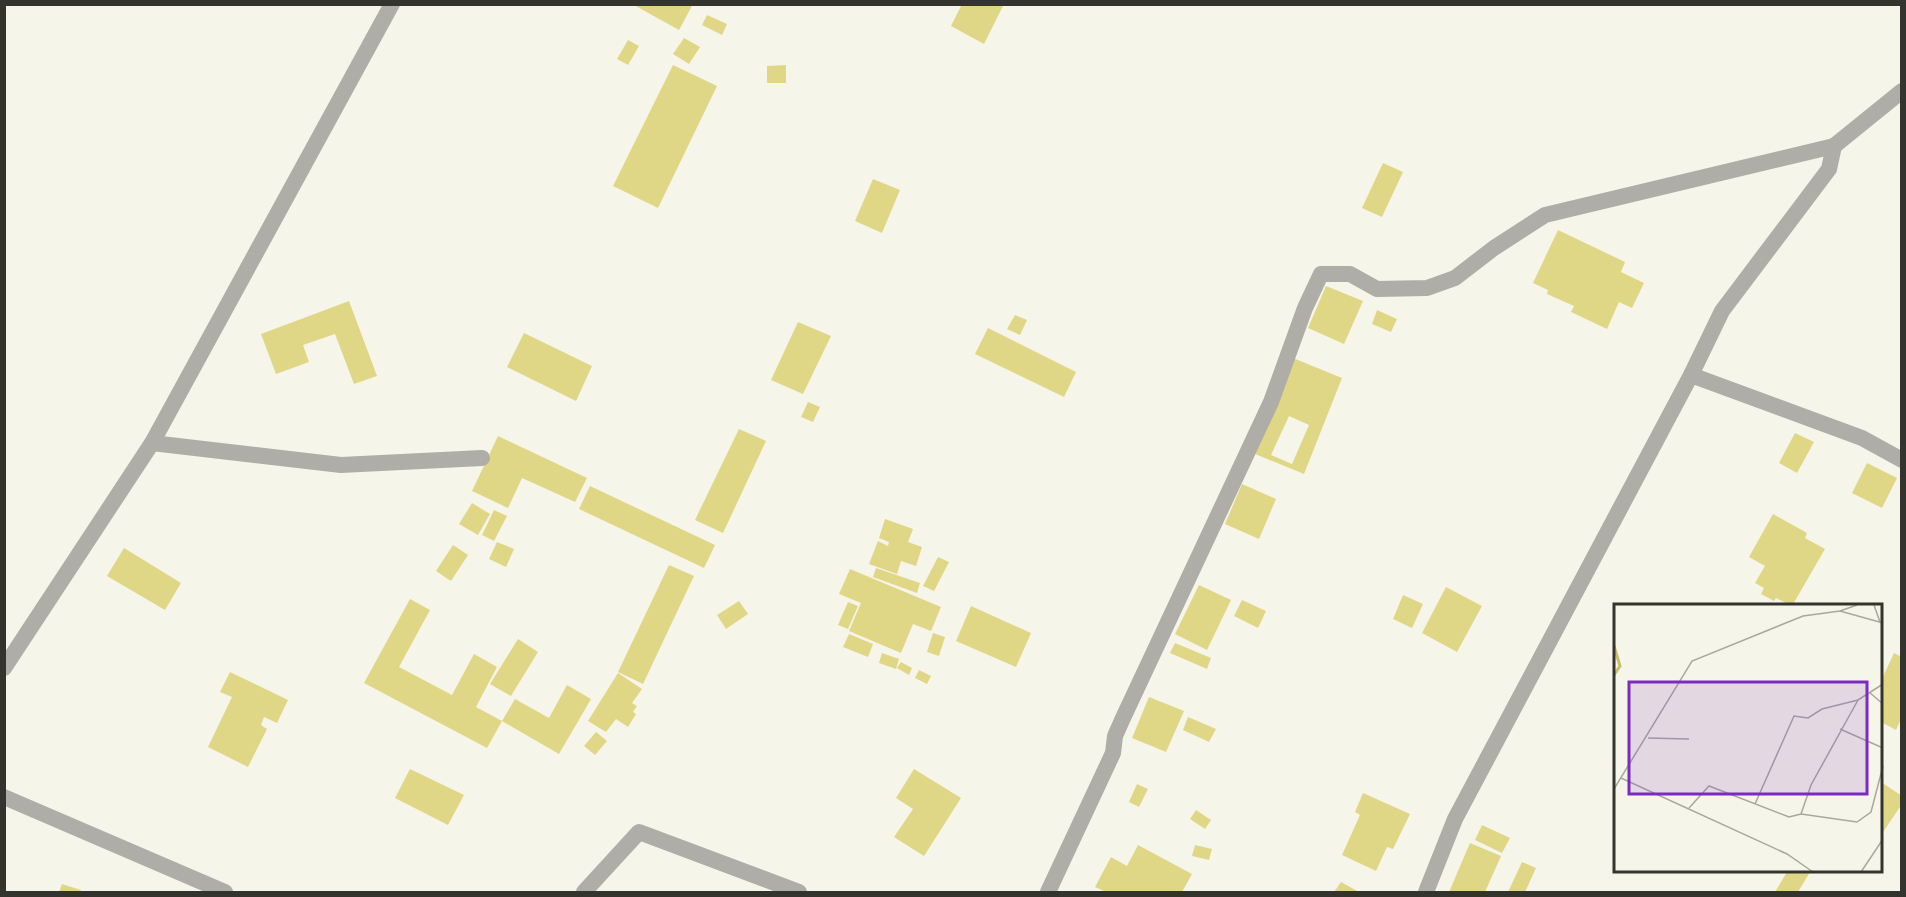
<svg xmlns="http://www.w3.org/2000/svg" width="1906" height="897" font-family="'Fira Sans',sans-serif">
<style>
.building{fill:#e0d786;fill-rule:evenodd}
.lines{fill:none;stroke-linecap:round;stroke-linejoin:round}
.minor{stroke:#aeada8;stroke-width:16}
.inset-river{fill:none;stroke:#c6be6d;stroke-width:3}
.inset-road{fill:none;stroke:#a8a89f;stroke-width:1.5}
.view{fill:#7b2cbf;fill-opacity:0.15;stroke:#7b2cbf;stroke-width:3}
.inset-edge{fill:none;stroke:#34342f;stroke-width:3}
</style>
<rect width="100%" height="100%" fill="#f6f5e9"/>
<g class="building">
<path d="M632,4H693L679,30Z"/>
<path d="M958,4H1004L984,44L951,26L961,6Z"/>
<path d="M707,15L727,24L722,35L702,25Z"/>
<path d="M684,38L700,47L689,64L673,54Z"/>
<path d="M628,40L639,46L628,65L617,59Z"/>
<path d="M673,65L717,86L658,208L613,186Z"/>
<path d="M786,65V83H767V66Z"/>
<path d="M1383,163L1403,172L1382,217L1362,208Z"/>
<path d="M873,179L900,190L882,233L855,221Z"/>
<path d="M1558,230L1625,262L1621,272L1644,283L1632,308L1619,302L1607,329L1571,312L1574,306L1547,294L1548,290L1533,283Z"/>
<path d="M1326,286L1363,301L1344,344L1308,328Z"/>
<path d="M349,301L377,376L354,384L335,334L303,345L309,362L276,374L261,334Z"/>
<path d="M1377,310L1397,319L1391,332L1372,324Z"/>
<path d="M1015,315L1027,320L1020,335L1007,329Z"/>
<path d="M798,322L831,336L803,394L771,380Z"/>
<path d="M988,328L1076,372L1064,397L975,354Z"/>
<path d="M524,333L592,366L576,401L507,367Z"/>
<path d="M1293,358L1342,378L1304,474L1255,454ZM1289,416L1309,425L1292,464L1271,455Z"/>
<path d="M808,402L820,407L813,422L801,417Z"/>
<path d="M739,429L766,441L723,533L695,520Z"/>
<path d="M1795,433L1814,442L1797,473L1779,463Z"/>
<path d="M498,436L587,478L575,502L522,478L508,508L472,491Z"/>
<path d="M1867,463L1897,478L1882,508L1852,493Z"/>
<path d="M1242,484L1276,499L1259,539L1225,524Z"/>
<path d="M590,486L715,545L704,568L579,509Z"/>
<path d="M472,503L490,514L478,535L459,524Z"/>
<path d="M494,510L507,516L494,541L482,535Z"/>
<path d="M1773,514L1807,533L1805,538L1825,549L1792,606L1776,598L1774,601L1761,594L1764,588L1755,583L1765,566L1749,557Z"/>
<path d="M885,519L913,529L908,542L922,547L916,566L901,561L897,574L869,564L878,541L888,546L889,542L879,538Z"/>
<path d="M497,542L514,549L506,567L489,559Z"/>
<path d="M453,545L468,555L451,581L436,571Z"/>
<path d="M124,548L181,583L165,610L107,576Z"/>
<path d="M938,557L949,562L934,591L923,586Z"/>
<path d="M669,565L694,576L643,684L618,672Z"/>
<path d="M876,568L920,583L917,593L873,577Z"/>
<path d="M850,569L941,607L931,631L913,624L901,653L849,631L861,603L839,594Z"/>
<path d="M1199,585L1231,600L1207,650L1175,634Z"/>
<path d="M1446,587L1482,606L1457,652L1422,633Z"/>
<path d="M1403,595L1423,604L1412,628L1393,619Z"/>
<path d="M410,599L430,610L399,667L452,695L474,654L497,667L476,707L502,721L515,699L549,718L567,685L591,699L559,754L502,721L487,748L364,683Z"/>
<path d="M1242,600L1266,611L1258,628L1234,616Z"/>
<path d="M739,601L748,614L726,629L717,615Z"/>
<path d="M848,602L858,606L848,629L838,625Z"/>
<path d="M971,606L1031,633L1016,667L956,641Z"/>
<path d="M933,633L945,637L939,656L927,652Z"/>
<path d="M849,634L873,644L868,657L843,647Z"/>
<path d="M518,639L538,652L511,696L490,684Z"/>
<path d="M1175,643L1211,658L1207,669L1170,653Z"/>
<path d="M882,653L899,659L896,669L879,663Z"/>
<path d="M1894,653L1902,657V717L1896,730L1881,722V681Z"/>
<path d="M901,662L912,668L909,675L897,668Z"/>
<path d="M919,670L931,676L927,684L915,678Z"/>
<path d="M230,672L288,700L277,723L264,717L261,725L267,729L248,767L208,747L232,697L220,692Z"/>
<path d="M618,673L642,689L632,703L637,706L633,712L636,714L628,727L616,719L606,732L588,721Z"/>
<path d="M1149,697L1184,711L1166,752L1132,738Z"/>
<path d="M1188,717L1216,729L1209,742L1183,730Z"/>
<path d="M596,732L607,741L595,755L584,746Z"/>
<path d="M410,769L464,795L448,825L395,798Z"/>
<path d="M914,769L961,798L924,856L894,837L913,809L896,798Z"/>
<path d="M1881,782L1902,796V804L1881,835Z"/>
<path d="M1137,784L1148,789L1139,807L1129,802Z"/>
<path d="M1363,793L1410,814L1393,849L1387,847L1376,871L1342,855L1360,815L1355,812Z"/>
<path d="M1196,810L1211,820L1205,829L1190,819Z"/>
<path d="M1482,825L1510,838L1502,853L1475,840Z"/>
<path d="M1470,843L1501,856L1485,892H1449Z"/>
<path d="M1138,845L1192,874L1182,892H1106L1095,887L1111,857L1127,866Z"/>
<path d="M1195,845L1212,849L1209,860L1192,856Z"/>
<path d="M1522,862L1536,868L1525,892H1508Z"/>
<path d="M1787,872H1810L1798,892H1775Z"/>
<path d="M1341,882L1359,892H1334Z"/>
<path d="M62,884L81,890L80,892H59Z"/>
</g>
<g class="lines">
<g class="minor">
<path d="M1691,375L1862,438L1902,460"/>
<path d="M152,443L341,465L482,458"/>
<path d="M4,668L152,443L392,4"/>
<path d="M4,797L225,892"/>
<path d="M584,892L639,832L799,892"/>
<path d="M1048,892L1113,753L1115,736L1123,718L1271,402L1305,308L1321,274H1350L1377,289L1427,288L1455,278L1494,248L1545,215L1834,146L1902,91"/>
<path d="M1426,892L1455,819L1691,375L1722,311L1829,169L1834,146"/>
</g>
</g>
<g transform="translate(1614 604)">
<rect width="268" height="268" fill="#f6f5e9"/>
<path class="inset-river" d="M0,42L6,62L0,71"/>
<path class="inset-road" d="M260,1L266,18M226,7L243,1M255,88L269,100M226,125L269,144M34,134L75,135M7,174L173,250L199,268M0,185L78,57L189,12L226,7L269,19M141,200L180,112L194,114L208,105L244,96L269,80M75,204L95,182L175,213L187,210L243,218L257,208L269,162M187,210L197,181L244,96M247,268L269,235"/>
<path class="view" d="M15,78H253V190H15Z"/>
<rect width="268" height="268" class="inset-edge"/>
</g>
<rect width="1906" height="897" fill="none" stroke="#34342f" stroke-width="12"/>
</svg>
